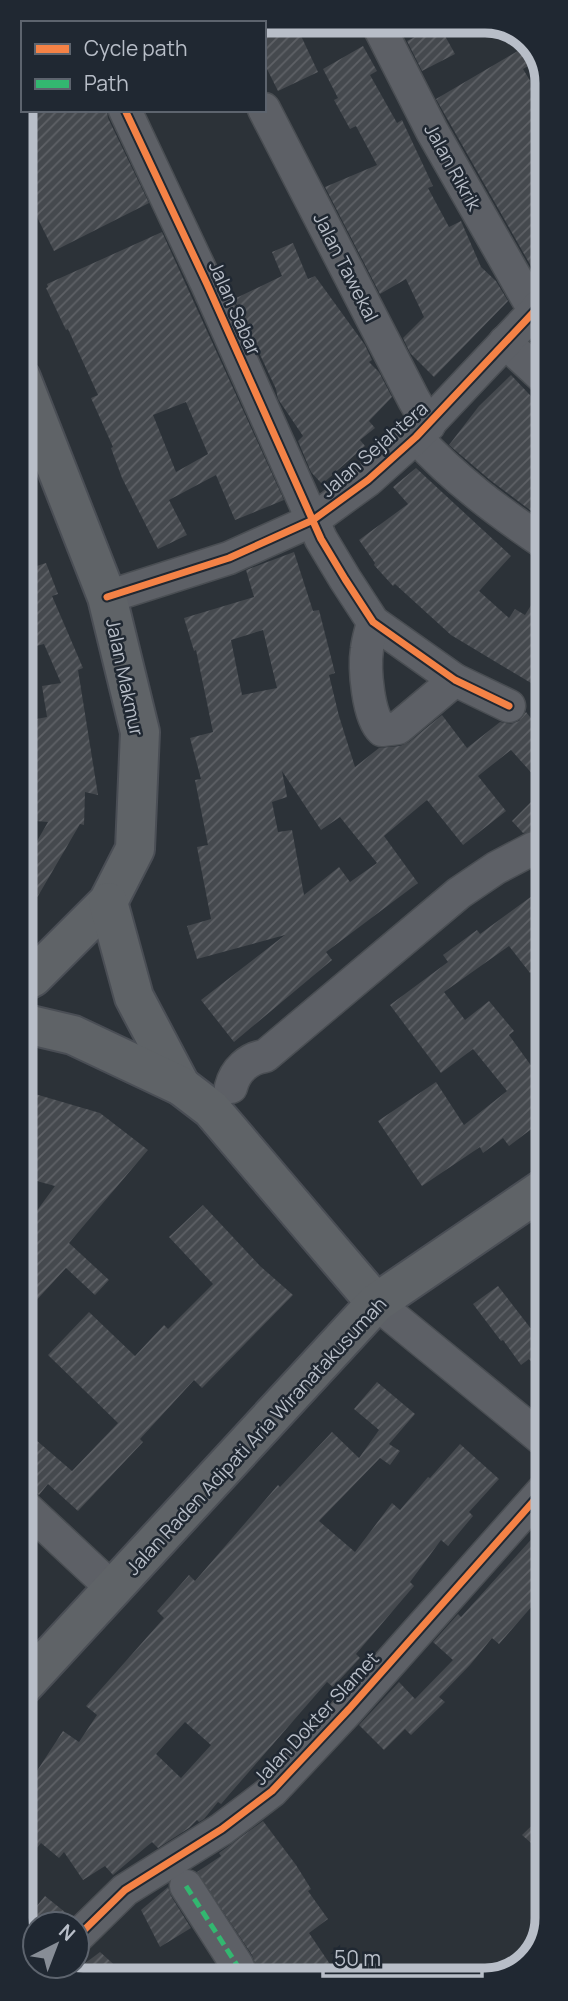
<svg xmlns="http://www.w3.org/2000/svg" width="568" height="2001" font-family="Manrope,sans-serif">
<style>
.building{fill:url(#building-hatch);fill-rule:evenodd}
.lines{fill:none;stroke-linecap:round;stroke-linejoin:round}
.minor-casing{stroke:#4a4e53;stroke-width:35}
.major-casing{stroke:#4a4e55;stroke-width:42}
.minor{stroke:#5d6066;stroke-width:32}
.major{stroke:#5f6367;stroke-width:38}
.quiet{stroke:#33b770;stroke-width:5;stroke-dasharray:10 5;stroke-linecap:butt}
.cycleway-casing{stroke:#202832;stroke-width:11}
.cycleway{stroke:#f48246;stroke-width:7}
.labels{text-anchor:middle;stroke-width:5;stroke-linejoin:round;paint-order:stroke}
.street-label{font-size:19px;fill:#b8bec8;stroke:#202832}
.rim{fill:none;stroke:#b8bec8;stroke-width:9}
</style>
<defs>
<pattern id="building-hatch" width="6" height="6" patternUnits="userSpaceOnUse" patternTransform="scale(1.75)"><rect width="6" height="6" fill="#45494e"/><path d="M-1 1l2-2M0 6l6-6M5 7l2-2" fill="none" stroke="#5e6166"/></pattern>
</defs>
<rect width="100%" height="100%" fill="#2c3238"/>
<g class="building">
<path d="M264,21H294L318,72L278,91L264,63Z"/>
<path d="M439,25L455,54L422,71L407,41Z"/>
<path d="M363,46L377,71L370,75L397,123L402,120L433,186L428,188L449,227L461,221L481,267L496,281L508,301L434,377L410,353L403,338L424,317L406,279L380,294L325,187L377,165L356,126L350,129L334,100L338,98L323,69Z"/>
<path d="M521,49L530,65L523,69L546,107V256L532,268L436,99Z"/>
<path d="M40,110H107L108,118L149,203L54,251L30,203L21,208V119Z"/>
<path d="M162,232L284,500L235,520L216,475L169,500L187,535L158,549L122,478L111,448L113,447L91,398L98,395L68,329L66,330L46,288L48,287L47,284ZM186,402L208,454L176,472L153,415Z"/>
<path d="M293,243L308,279L315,276L365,345L372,360L369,362L379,372L392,397L369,421L375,428L360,440L365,446L322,484L311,472L298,441L303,436L278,399L276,389L234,299L282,276L272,252Z"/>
<path d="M511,375L546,412V522L490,480L449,445L479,406Z"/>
<path d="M416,468L511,556L479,591L509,618L515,609L525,615L546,581V672L536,686L451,635L395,584L393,586L374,565L375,563L359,540L408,504L393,487Z"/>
<path d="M294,552L313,611L319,610L335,673L329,675L339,716L355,767L379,748L400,746L409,742L442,715L467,748L500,722L510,724L519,721L526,712L539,728L534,732L546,747V823L539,831L523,833L512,821L545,788L511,750L478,776L506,811L463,845L427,800L384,836L418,883L326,952L332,960L234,1042L201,1000L285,935L197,959L187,926L211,919L197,847L208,845L195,780L201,779L190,738L213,732L196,650L194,651L184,618L254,597L246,570ZM263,630L277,688L242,695L231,640ZM282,771L321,830L340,817L377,863L350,882L339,867L304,895L292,830L278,832L272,802L287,797Z"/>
<path d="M46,563L58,594L52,596L83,668L78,670L98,795L85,792L84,825L80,824L38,896L22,911V867L48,822L22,820L21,793L30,785L21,722L47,717L42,686L61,683L44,644L21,650V571Z"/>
<path d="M532,896L546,914V961L530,973L509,946L444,992L465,1020L489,1001L514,1031L509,1035L535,1071L546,1064V1118L509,1146L503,1138L483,1153L480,1147L422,1186L378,1121L436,1082L464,1125L507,1091L473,1049L441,1073L390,1005L448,962L443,955L477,930L480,934Z"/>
<path d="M35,1094L100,1113L148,1150L69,1243L109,1280L95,1295L66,1268L22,1316V1231L55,1186L22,1177V1142Z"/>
<path d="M203,1205L260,1266L293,1295L202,1388L194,1380L140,1439L143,1442L78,1511L48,1484L39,1495L27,1486H22V1457L36,1440L72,1471L118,1423L48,1355L89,1312L135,1356L164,1325L168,1329L213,1284L169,1237Z"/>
<path d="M498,1286L532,1330L547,1320V1382L529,1359L521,1365L503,1340L501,1341L473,1304Z"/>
<path d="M377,1382L415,1414L389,1444L400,1451L390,1465L380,1458L319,1521L355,1552L392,1503L400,1510L428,1477L430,1478L460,1444L499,1479L469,1512L473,1516L448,1546L441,1540L410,1582L414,1586L356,1654L360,1658L333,1687L327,1682L221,1804L218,1802L204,1819L199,1822L197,1820L189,1828L158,1848L152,1842L113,1875L105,1866L83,1880L64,1852L59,1858L41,1843L22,1866V1773L31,1780L63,1731L79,1742L97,1715L86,1706L164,1618L157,1611L189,1575L195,1581L278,1485L280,1487L332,1432L359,1458L379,1430L354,1409ZM185,1722L211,1745L181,1778L156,1754Z"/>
<path d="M547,1522V1589L499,1644L492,1638L470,1665L439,1697L445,1702L411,1735L405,1729L384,1750L359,1725L399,1682L415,1699L453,1660L433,1642L458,1614L461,1617Z"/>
<path d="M547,1811V1857L522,1835Z"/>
<path d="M263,1821L296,1865L311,1889L308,1891L328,1919L309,1933L340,1979H261L252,1955L197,1872L221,1856L219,1853Z"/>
<path d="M168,1887L171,1896L191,1928L160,1947L141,1910Z"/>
<path d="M45,1896L71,1917L64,1924H22Z"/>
<path d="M100,1952L120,1970L106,1979L76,1980L68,1976Z"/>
</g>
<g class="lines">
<g class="minor-casing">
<g id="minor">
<path d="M376,21L432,131L534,310"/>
<path d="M200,23L203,21"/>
<path d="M264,109L414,400L429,425"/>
<path d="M125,110L207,284L321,539L345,579L373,622L455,680L509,706"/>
<path d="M505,342L546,380"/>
<path d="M416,437C454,479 500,513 546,544"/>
<path d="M107,597L229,558L313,520L368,480L416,437L546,299"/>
<path d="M373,622C371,631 368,640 367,649C364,668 368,717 382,730L398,728L455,680"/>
<path d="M231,1087C235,1071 248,1058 265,1056L459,893L496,868L534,848"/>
<path d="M376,1303L547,1443"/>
<path d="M22,1504L113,1589"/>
<path d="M186,1886L237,1965L243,1979"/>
<path d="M77,1937L125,1890L222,1829L272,1791L349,1709L547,1486"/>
<path d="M49,1968L51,1966"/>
</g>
</g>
<g class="major-casing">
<g id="major">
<path d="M21,378L107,597L140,732L135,849L108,902L33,977L22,983"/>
<path d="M108,902L134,997L181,1086"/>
<path d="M22,1023L73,1035L181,1086L211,1109L376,1303"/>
<path d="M22,1687L376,1303L546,1187"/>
</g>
</g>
<use href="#minor" class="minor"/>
<use href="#major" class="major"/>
<path class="quiet" d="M186,1886L237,1965L243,1979"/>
<g class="cycleway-casing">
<g id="cycleway">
<path d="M125,110L207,284L321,539L345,579L373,622L455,680L509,706"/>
<path d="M107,597L229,558L313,520L368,480L416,437L546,299"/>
<path d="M77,1937L125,1890L222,1829L272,1791L349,1709L547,1486"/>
</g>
</g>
<use href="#cycleway" class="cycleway"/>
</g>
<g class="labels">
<g class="street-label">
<text transform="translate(453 167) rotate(61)" y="7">Jalan Rikrik</text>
<text transform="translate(346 267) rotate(63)" y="7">Jalan Tawekal</text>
<text transform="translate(235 308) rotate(66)" y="7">Jalan Sabar</text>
<text transform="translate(374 449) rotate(-41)" y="7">Jalan Sejahtera</text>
<text transform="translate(125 677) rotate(78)" y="7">Jalan Makmur</text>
<text transform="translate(256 1436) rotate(-47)" y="7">Jalan Raden Adipati Aria Wiranatakusumah</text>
<text transform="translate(316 1718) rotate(-47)" y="7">Jalan Dokter Slamet</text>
</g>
</g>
<path d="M0 0H568V2001H0ZM83 33H485A50 50 0 0 1 535 83V1918A50 50 0 0 1 485 1968H83A50 50 0 0 1 33 1918V83A50 50 0 0 1 83 33Z" fill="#202832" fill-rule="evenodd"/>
<path class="rim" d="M83 33H485A50 50 0 0 1 535 83V1918A50 50 0 0 1 485 1968H83A50 50 0 0 1 33 1918V83A50 50 0 0 1 83 33Z"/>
<rect x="21" y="21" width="245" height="91" fill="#202832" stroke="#5d646e" stroke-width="2"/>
<rect x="35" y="44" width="35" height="10" fill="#f48246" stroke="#5d646e" stroke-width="2"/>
<text x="84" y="56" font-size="21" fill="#b8bec8">Cycle path</text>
<rect x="35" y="79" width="35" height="10" fill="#33b770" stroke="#5d646e" stroke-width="2"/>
<text x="84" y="91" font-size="21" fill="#b8bec8">Path</text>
<g transform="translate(56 1945) rotate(42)"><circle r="33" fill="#202832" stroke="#5d646e" stroke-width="2"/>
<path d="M0-5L12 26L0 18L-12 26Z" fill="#878d96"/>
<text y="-10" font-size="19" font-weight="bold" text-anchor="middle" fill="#b8bec8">N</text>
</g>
<path d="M323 1966v10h159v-10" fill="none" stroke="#b8bec8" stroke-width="3.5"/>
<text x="334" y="1966" font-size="21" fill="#b8bec8" stroke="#202832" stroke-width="5" paint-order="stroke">50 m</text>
</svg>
